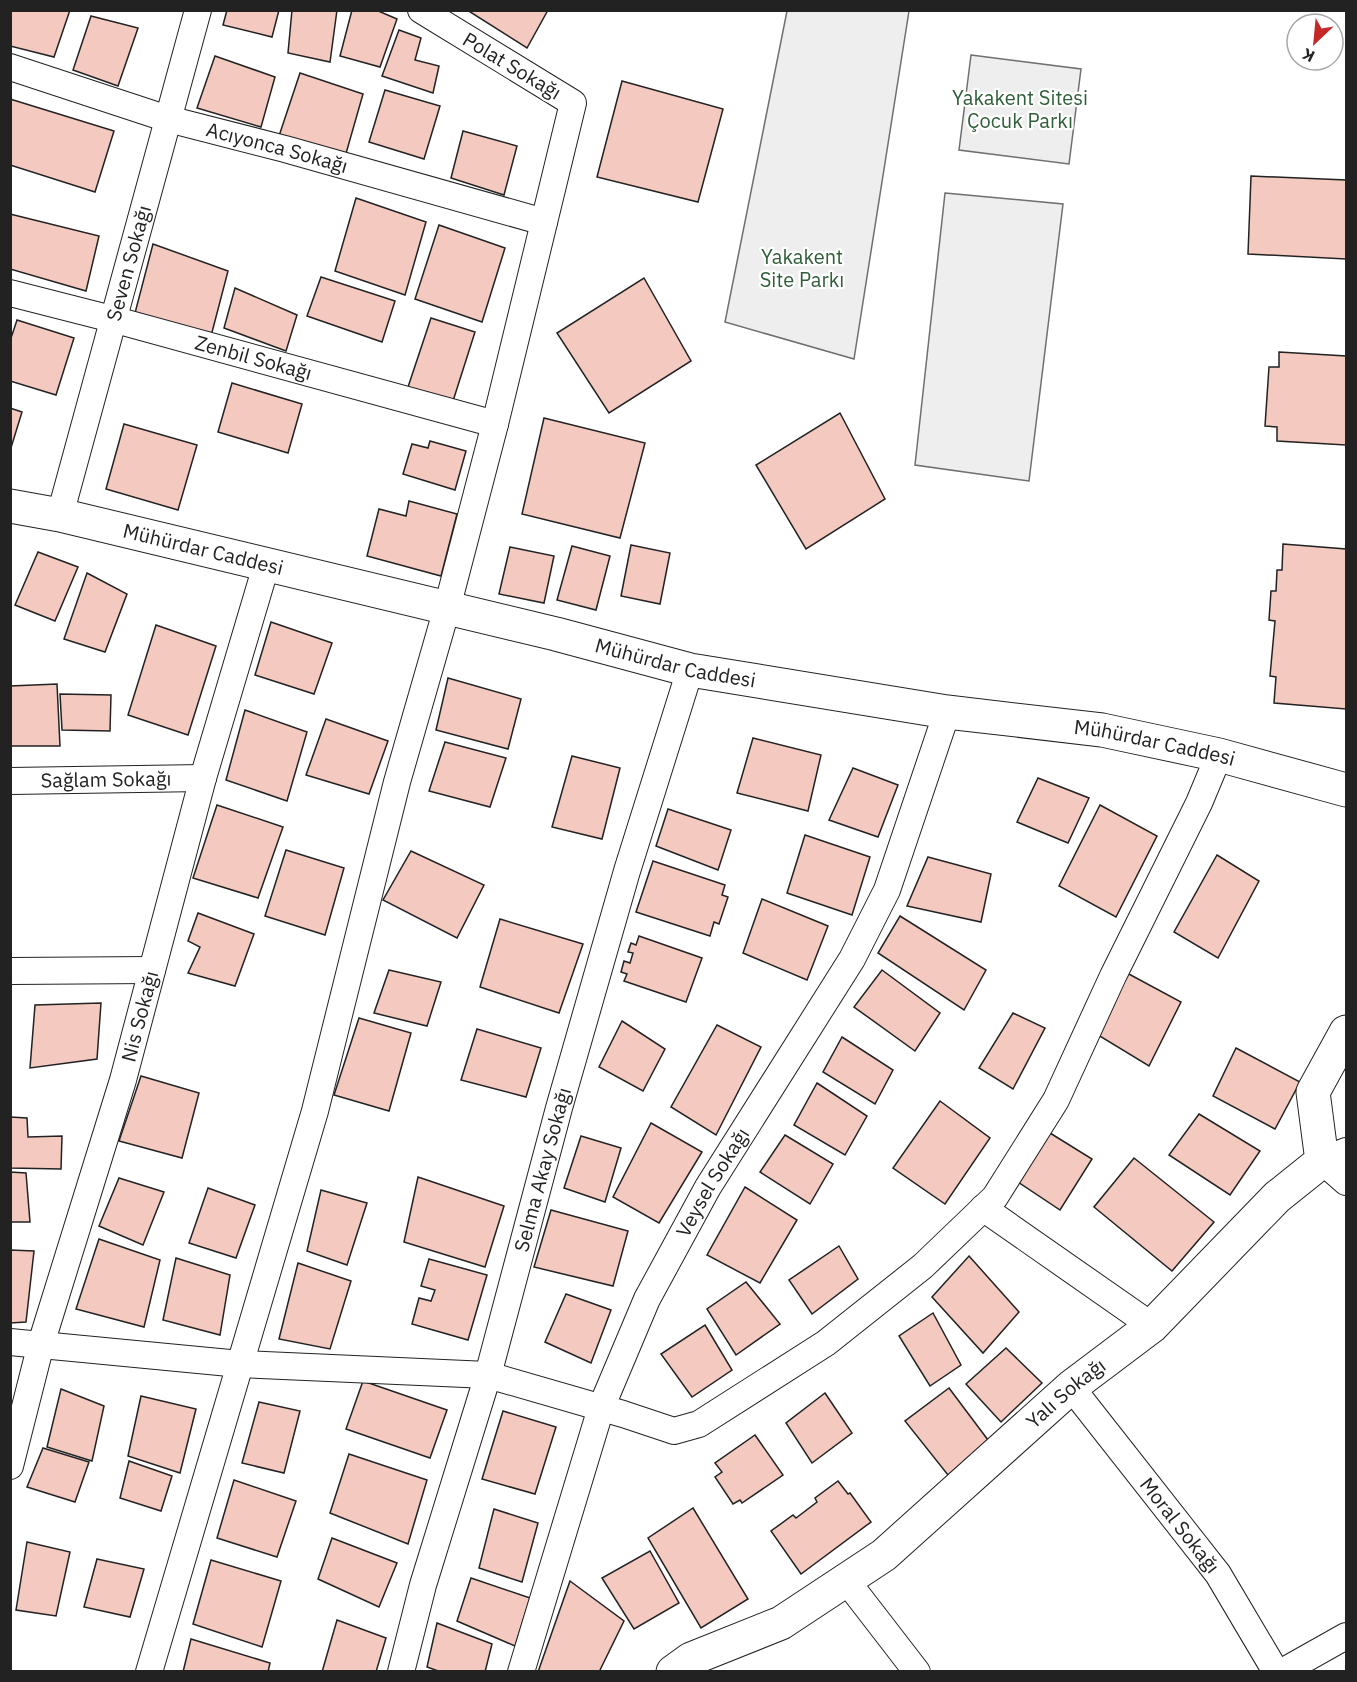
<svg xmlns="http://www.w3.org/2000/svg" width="1357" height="1682" font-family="'IBM Plex Sans',sans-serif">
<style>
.green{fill:#eee;stroke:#6f6f6f;stroke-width:1.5}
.building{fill:#f3c9c0;stroke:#222;stroke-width:1.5}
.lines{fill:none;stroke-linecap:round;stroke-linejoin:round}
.street-casing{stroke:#222;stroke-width:28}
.secondary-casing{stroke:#222;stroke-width:35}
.street{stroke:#fff;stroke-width:26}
.secondary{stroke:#fff;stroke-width:33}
.labels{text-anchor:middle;stroke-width:4.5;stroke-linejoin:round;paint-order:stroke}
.street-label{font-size:20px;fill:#222;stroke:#fff}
.park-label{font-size:20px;fill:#2f5e38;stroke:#fff}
</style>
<rect width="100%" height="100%" fill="#fff"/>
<g class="green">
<path d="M787,11H909L854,359L725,322Z"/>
<path d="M971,55L1081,69L1069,164L959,150Z"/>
<path d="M945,193L1063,204L1029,481L915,465Z"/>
</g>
<g class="building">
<path d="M10,10H70L54,57L10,46Z"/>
<path d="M227,10H279L272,37L223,25Z"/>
<path d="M292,10H337L330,62L288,53Z"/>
<path d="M352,10H376L397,19L380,67L340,56Z"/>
<path d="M467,10H548L527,48Z"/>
<path d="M91,16L138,28L118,86L73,70Z"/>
<path d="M399,30L421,38L415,60L439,66L433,93L382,76Z"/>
<path d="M215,56L275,77L261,127L197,108Z"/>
<path d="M300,73L363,94L345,157L279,136Z"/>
<path d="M622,81L723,109L698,202L597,177Z"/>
<path d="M385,90L440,106L424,159L369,142Z"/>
<path d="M10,99L114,131L95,192L10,165Z"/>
<path d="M463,131L517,146L504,195L451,178Z"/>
<path d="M1251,176L1346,180V259L1248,254Z"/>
<path d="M356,198L426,222L405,295L335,271Z"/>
<path d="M10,214L99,236L86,291L10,269Z"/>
<path d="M439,225L505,248L482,322L415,299Z"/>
<path d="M153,244L228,271L210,340L135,313Z"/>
<path d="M321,277L395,301L382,342L307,316Z"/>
<path d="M644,278L691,361L609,413L557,333Z"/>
<path d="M235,288L297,315L286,351L224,328Z"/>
<path d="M431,318L475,332L453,401L408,387Z"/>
<path d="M17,320L74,338L56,395L10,381V341Z"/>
<path d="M1279,352L1346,356V445L1277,441V427L1265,426L1269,367H1279Z"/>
<path d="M232,383L302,404L288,453L218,432Z"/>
<path d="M10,408L22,412L10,451Z"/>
<path d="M840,413L885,499L806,549L756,465Z"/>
<path d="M544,418L645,443L620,538L522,514Z"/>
<path d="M124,424L197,445L178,510L106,489Z"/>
<path d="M430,441L466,451L455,490L403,474L412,444L428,448Z"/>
<path d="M409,501L457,514L441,576L367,556L379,509L406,516Z"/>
<path d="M1283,544L1346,549V709L1274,703L1276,677L1270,676L1275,621L1269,620L1271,591H1276L1277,570H1282Z"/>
<path d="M631,545L670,553L660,604L621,596Z"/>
<path d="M572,546L610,556L596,610L557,600Z"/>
<path d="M510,547L554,556L544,603L499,594Z"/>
<path d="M38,552L78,567L55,621L15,605Z"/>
<path d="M87,573L127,594L105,652L64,639Z"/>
<path d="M271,622L332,643L314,694L255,675Z"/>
<path d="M156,625L216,646L188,735L128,715Z"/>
<path d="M448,678L521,699L508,749L436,730Z"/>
<path d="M57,684L60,746H10V686Z"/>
<path d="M60,694L111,695L110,731L62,730Z"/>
<path d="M245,710L307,732L287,801L226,780Z"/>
<path d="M326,719L388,741L369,794L306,775Z"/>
<path d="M753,738L821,755L808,811L737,793Z"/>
<path d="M445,742L506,758L490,807L429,791Z"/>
<path d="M572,756L620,768L602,839L552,827Z"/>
<path d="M853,768L898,785L878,837L829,820Z"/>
<path d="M1038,778L1089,798L1068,843L1017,822Z"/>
<path d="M217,805L283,827L258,898L193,878Z"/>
<path d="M1100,805L1157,836L1116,917L1059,886Z"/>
<path d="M668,809L731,830L718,870L656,846Z"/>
<path d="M805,835L870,857L852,915L787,893Z"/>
<path d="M286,850L344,868L325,935L265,916Z"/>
<path d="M411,851L484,885L457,938L383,900Z"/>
<path d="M1217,855L1259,881L1218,958L1174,932Z"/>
<path d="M928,857L991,874L981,922L907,906Z"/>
<path d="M653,861L725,885L722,895L728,897L719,924L714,922L710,936L636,912Z"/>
<path d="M762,899L828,926L807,980L743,953Z"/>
<path d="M198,913L254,934L235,986L188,973L200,947L188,941Z"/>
<path d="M900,916L986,970L964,1010L878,953Z"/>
<path d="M500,919L583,944L559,1013L480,987Z"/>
<path d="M639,936L702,958L686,1002L624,981L627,974L621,972L624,961L630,963L633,953L628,952L631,943L636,945Z"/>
<path d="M389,970L441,982L427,1026L374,1013Z"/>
<path d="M882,970L940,1013L915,1051L854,1007Z"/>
<path d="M1127,973L1181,1002L1149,1066L1098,1035Z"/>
<path d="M101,1003L97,1059L30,1068L35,1005Z"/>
<path d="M1013,1013L1045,1028L1013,1089L979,1068Z"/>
<path d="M359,1018L411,1033L389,1111L334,1095Z"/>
<path d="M622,1021L665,1049L643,1091L599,1067Z"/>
<path d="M717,1025L761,1047L716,1135L671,1107Z"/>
<path d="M477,1029L541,1048L526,1097L461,1080Z"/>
<path d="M842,1037L893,1070L875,1104L823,1072Z"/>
<path d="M1236,1048L1300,1082L1275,1129L1213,1096Z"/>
<path d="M141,1076L199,1093L182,1158L119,1141Z"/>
<path d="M817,1083L867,1116L845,1155L794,1125Z"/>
<path d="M940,1101L990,1138L945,1204L893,1168Z"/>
<path d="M1199,1114L1260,1151L1230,1195L1169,1155Z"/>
<path d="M10,1117L27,1118L28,1137L62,1136L61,1169L10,1168Z"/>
<path d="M651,1123L702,1152L659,1223L613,1197Z"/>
<path d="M1050,1133L1092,1159L1060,1210L1018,1182Z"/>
<path d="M785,1135L833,1164L810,1204L760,1172Z"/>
<path d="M581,1136L621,1148L605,1202L564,1188Z"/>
<path d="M1134,1158L1214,1222L1172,1271L1094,1207Z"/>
<path d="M10,1172L26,1173L30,1222H10Z"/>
<path d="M418,1177L504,1206L485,1267L404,1242Z"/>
<path d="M119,1178L164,1192L143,1245L99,1226Z"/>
<path d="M745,1187L797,1220L760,1283L707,1255Z"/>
<path d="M208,1188L255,1205L236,1258L189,1243Z"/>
<path d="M321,1190L367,1203L347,1265L307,1251Z"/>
<path d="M551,1210L628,1231L613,1286L534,1267Z"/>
<path d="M99,1239L160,1260L144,1327L76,1309Z"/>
<path d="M839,1246L858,1279L812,1314L789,1280Z"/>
<path d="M10,1250L34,1251L26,1322L10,1323Z"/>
<path d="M969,1256L1019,1312L983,1353L932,1297Z"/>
<path d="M176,1258L230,1275L220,1335L163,1320Z"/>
<path d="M429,1259L487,1275L468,1340L412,1324L419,1298L431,1301L435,1290L421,1286Z"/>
<path d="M298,1263L351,1281L330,1349L279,1339Z"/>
<path d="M746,1282L780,1324L736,1355L707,1309Z"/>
<path d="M566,1294L611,1310L591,1363L545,1342Z"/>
<path d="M933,1313L961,1365L930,1386L899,1336Z"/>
<path d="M705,1325L732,1370L692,1397L661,1354Z"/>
<path d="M1006,1348L1042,1383L1001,1422L966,1384Z"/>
<path d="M363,1381L447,1410L430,1458L346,1429Z"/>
<path d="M949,1388L988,1440L948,1475L905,1421Z"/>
<path d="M61,1389L104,1406L92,1461L47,1447Z"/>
<path d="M825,1393L852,1433L812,1463L786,1423Z"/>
<path d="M141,1396L196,1409L180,1473L128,1456Z"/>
<path d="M259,1402L300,1411L284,1473L242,1463Z"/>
<path d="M503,1411L556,1427L535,1494L482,1479Z"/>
<path d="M755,1435L783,1475L742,1503L740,1500L733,1504L715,1477L722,1472L715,1463Z"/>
<path d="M43,1448L89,1462L75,1502L27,1487Z"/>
<path d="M349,1454L427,1480L408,1544L330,1513Z"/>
<path d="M129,1461L172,1476L161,1511L120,1498Z"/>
<path d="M234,1480L296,1501L277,1557L217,1538Z"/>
<path d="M838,1481L848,1494L850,1493L871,1522L801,1574L771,1531L793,1515L796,1518L817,1502L815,1498Z"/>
<path d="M693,1508L748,1599L701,1628L648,1538Z"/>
<path d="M494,1509L538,1523L522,1582L479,1568Z"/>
<path d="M332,1538L397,1563L379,1607L318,1579Z"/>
<path d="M27,1542L70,1552L56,1616L16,1610Z"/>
<path d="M650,1551L679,1603L634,1629L602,1578Z"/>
<path d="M97,1559L144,1569L130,1617L84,1607Z"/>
<path d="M211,1560L281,1581L262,1647L193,1624Z"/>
<path d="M471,1578L530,1598L515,1646L457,1621Z"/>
<path d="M570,1581L624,1621L599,1672H538Z"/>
<path d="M337,1620L386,1638L376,1672H322Z"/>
<path d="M437,1623L492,1644L485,1672H441L427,1667Z"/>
<path d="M191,1639L270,1663L268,1672H183Z"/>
</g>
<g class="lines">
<g class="street-casing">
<g id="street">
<path id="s1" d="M10,67L168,119L285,149L544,222"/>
<path id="s2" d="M10,293L112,319L495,424"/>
<path id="s3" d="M60,515L198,10"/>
<path id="s4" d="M10,781L203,778"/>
<path d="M10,971L152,970"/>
<path d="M1346,1151L1322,1161L1346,1182"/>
<path d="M983,1208L1152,1326"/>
<path d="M10,1342L240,1364L488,1375L623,1414L674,1431L699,1424L826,1343L923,1266L995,1197L1056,1100L1113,976L1199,803L1219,755"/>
<path id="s5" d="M1071,1387L1218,1574L1276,1672"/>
<path id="s6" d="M10,1466L41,1344L123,1080L203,778L266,566"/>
<path d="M846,1580L917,1672"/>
<path d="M149,1672L315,1111L397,782L447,608L495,424L573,103L421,10"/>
<path id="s7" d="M401,1672L423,1585L488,1375L559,1108L627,871L690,670"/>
<path id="s8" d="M521,1672L601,1408L647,1299L708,1187L852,959L887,890L947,712"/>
<path d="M1282,1672L1346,1636"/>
</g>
</g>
<g class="secondary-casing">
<g id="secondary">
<path id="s9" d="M10,506L60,515L556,634L690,670L947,712L1102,730L1219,755L1346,790"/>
<path id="s10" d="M673,1672L691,1659L781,1623L884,1555L1071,1387L1152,1326L1277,1197L1322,1161L1313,1092L1346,1032"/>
</g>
</g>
<use href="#street" class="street"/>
<use href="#secondary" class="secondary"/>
</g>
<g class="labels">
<g class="street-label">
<text transform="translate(512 66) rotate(31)" y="7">Polat Sokağı</text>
<text dy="7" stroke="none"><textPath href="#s1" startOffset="279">Acıyonca Sokağı</textPath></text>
<text dy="7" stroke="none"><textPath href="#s3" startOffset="261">Seven Sokağı</textPath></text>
<text dy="7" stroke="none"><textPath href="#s2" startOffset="252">Zenbil Sokağı</textPath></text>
<text dy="7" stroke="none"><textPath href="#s9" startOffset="198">Mühürdar Caddesi</textPath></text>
<text dy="7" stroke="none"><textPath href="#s9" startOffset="684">Mühürdar Caddesi</textPath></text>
<text dy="7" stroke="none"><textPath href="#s9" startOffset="1170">Mühürdar Caddesi</textPath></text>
<text dy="7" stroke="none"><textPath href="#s4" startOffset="96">Sağlam Sokağı</textPath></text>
<text dy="7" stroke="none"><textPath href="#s6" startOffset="468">Nis Sokağı</textPath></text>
<text dy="7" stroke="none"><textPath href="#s7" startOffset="522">Selma Akay Sokağı</textPath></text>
<text dy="7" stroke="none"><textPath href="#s8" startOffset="528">Veysel Sokağı</textPath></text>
<text dy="7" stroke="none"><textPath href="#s10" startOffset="486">Yalı Sokağı</textPath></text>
<text dy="7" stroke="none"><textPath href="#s5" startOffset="176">Moral Sokağı</textPath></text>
</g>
<g class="park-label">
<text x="1020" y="105">Yakakent Sitesi<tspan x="1020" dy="23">Çocuk Parkı</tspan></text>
<text x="802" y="264">Yakakent<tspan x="802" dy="23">Site Parkı</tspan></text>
</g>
</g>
<rect width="1357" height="1682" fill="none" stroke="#222222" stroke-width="24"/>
<g transform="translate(1315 42) rotate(206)"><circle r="28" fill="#ffffff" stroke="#a7a7a7" stroke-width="1.5"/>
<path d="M0-4.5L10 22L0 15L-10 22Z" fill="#c62828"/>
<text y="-9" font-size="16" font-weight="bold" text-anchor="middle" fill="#222222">K</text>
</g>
</svg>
